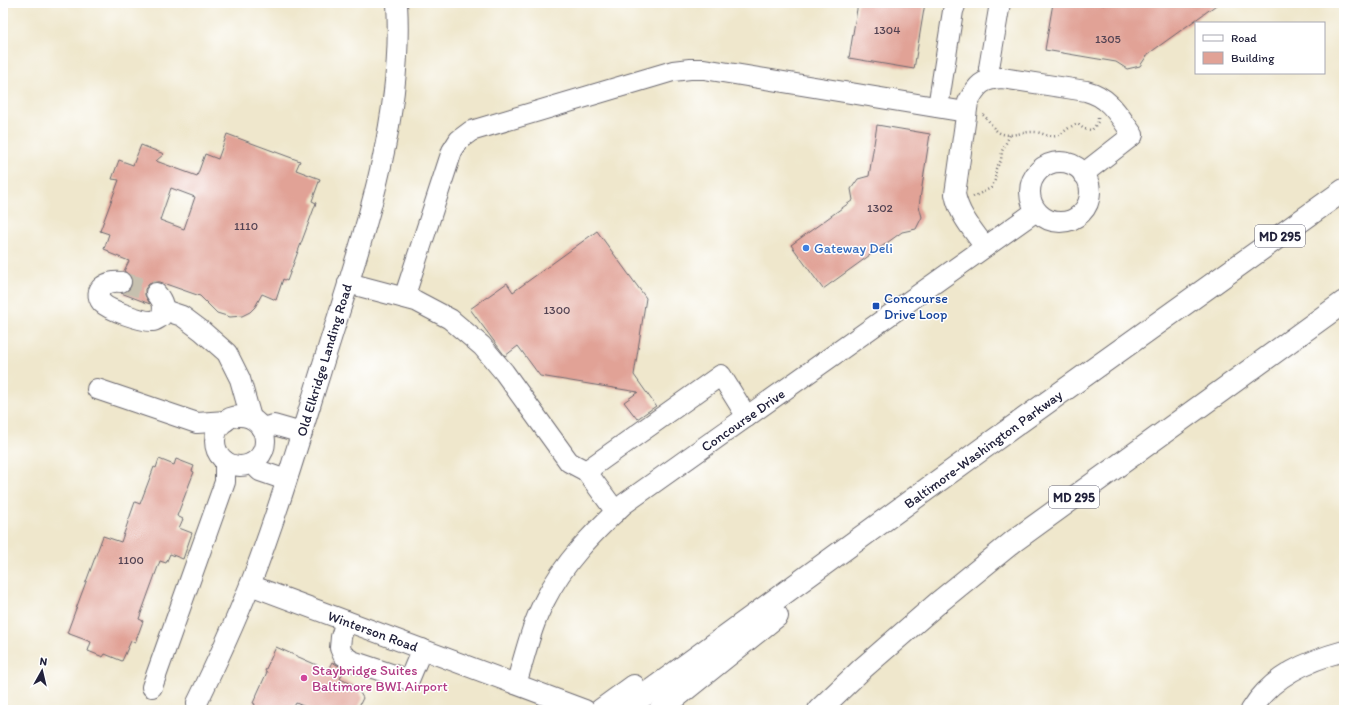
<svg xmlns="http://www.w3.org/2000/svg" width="1347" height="713" font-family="Itim,sans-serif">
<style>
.building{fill:#e1a296;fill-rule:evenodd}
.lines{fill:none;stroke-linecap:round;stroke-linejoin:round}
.minor-tunnel{stroke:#c6c0af;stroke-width:20;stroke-dasharray:20 10;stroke-linecap:butt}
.minor-casing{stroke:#6a676e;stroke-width:22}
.highway-casing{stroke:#6a676e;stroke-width:24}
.path{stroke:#6a676e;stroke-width:2.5;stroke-dasharray:1 3;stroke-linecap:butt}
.minor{stroke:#fff;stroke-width:20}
.highway{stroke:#fff;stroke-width:22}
.shop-dot{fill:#3f7fe0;stroke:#fff;stroke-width:1.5}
.transit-dot{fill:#1a4fb4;stroke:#fff;stroke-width:1.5}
.hotel-dot{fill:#d1479c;stroke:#fff;stroke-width:1.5}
.labels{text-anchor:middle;stroke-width:3;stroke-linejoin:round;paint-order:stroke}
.number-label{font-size:12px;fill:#524252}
.shield{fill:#fff;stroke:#646476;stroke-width:1}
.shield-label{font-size:13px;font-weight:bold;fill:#22223b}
.shop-label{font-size:14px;fill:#366cbe;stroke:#fff;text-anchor:start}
.transit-label{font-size:14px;fill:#164399;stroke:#fff;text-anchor:start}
.street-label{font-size:14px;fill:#22223b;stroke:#fff}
.hotel-label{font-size:14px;fill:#b23c85;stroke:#fff;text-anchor:start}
</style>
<rect width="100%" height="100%" fill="#fff"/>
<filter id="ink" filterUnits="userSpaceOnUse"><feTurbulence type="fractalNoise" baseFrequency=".025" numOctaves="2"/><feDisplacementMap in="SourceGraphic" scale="8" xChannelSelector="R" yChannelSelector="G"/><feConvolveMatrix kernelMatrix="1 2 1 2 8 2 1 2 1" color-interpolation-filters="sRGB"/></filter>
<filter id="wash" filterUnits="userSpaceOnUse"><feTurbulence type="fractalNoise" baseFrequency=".012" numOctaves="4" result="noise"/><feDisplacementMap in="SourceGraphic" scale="16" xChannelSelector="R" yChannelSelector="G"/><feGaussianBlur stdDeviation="0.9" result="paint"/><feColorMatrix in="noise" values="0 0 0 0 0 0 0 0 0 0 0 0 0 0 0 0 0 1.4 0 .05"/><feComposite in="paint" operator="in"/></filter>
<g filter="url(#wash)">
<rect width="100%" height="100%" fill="#efe7cc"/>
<g id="blocks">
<g class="building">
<path d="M858,3H925L914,69L849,58Z"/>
<path d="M1053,3H1093L1104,5L1105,3H1219L1148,54L1140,66L1127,69L1116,62L1045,50Z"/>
<path d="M877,125L930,134L919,206L922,217L916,229L902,232L823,289L791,245L853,200L851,189L858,179L869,176Z"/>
<path d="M227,134L300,161L296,170L320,179L312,201L316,203L287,281L283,279L276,300L262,294L255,307L250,312L242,316L230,317L217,313L200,296L160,282H154L149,284L145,289V295L150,304L121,293L127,292L130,289L132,283L131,276L124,271L129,261L109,253V251L104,249L109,234L100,231L119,180L112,179L119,160L133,165L141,145L164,154L156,161L197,176L205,154L218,159ZM171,188L195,197L184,229L160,220Z"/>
<path d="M597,231L646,298L634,375L656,406L637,419L624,402L638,392L540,376L518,346L505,356L470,309L507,283L513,292Z"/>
<path d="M159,459L174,465L176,459L194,466L192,471L194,472L177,516L183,519L179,528L192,533L183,559L170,554L166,563L160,561L139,619L143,621L135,643L131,641L122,661L105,654L103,657L88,651L91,642L67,633L103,536L121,542L135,502L140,504L154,467L156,468Z"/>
<path d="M276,647L328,670L332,662L344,669L340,679L354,685L353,688L359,691L363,698L357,710H313L296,703L292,710H253L255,704L253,703L267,672L265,671Z"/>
</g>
</g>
</g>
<g filter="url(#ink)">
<use href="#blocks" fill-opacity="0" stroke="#6a676e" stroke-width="1"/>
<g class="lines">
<path class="minor-tunnel" d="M121,282L154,291L156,293"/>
<g class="minor-casing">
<g id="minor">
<path d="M992,78L989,68L1000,3"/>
<path d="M938,107L953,11L956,3"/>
<circle cx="1060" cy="192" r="30"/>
<path d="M985,247C973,230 959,215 955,194L968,102C977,85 982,79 1002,78L1086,91C1110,97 1119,116 1133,135L1083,174"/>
<path d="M121,282C108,280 91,289 102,303C109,310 143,322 153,321C155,321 159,318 161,317C165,307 163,301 156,293"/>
<path d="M348,283L416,301L450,319L482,346L504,372L569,462L586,471"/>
<path d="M404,298L452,151L459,140L471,131L673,71L690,69H704L966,112"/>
<path d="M164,310L182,316L202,331L227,353L240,379L251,418"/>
<path d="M97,389L197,423L226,421"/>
<circle cx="240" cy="441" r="25"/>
<path d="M261,428L274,425L302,433"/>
<path d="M252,463L260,471L286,480"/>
<path d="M616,512L586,471L721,375L747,417"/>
<path d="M250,585L585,710"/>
<path d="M346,621L341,637L340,648L343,655L352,661L409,680L422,649"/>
<path d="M516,684C525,656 531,626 545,600C564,562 593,533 624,504L1036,211"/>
<path d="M152,687L225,482V461"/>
<path d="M197,703C216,664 234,625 250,585C280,508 303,427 328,348C363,236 404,121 397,3"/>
<path d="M1251,710C1272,676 1307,661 1344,651"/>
</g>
</g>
<g class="highway-casing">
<g id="highway">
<path d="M601,710L634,686"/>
<path d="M624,710L982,449L1344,190"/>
<path d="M660,710L777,616"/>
<path d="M819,710L863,668L939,602L1014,541L1344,302"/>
</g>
</g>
<g class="path">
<path d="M983,115C990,120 993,130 1000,133C1011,138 1023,131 1035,132C1041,132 1049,138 1056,136C1065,133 1068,126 1078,124L1084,129L1092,130L1098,122V116"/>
<path d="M973,197L991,188L995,180L996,169L1001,160L1002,151L1010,135"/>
</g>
<use href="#minor" class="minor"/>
<use href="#highway" class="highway"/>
</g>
</g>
<circle class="shop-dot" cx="806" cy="248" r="4"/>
<rect class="transit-dot" x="872" y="302" width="8" height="8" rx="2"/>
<circle class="hotel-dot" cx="304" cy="678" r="4"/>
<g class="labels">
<g class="number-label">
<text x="887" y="34">1304</text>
<text x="1108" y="43">1305</text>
<text x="880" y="212">1302</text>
<text x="246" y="230">1110</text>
<text x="557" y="314">1300</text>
<text x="131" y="564">1100</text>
</g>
<g class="shield">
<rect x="1255" y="225" width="50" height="22" rx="3"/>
<rect x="1049" y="486" width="50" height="22" rx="3"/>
</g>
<g class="shield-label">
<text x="1280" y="241">MD 295</text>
<text x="1074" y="502">MD 295</text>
</g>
<g class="shop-label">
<text x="814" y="253">Gateway Deli</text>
</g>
<g class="transit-label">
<text x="884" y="303">Concourse<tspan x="884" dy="16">Drive Loop</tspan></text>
</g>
<g class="street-label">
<text transform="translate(324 360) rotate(-73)" y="5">Old Elkridge Landing Road</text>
<text transform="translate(743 420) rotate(-35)" y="5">Concourse Drive</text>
<text transform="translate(983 449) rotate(-36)" y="5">Baltimore-Washington Parkway</text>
<text transform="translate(373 631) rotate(20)" y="5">Winterson Road</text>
</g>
<g class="hotel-label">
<text x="312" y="675">Staybridge Suites<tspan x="312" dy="16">Baltimore BWI Airport</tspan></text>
</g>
</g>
<rect width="1347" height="713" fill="none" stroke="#fff" stroke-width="16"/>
<rect x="1195" y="22" width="130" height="52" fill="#ffffff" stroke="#a7a7b1"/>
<rect x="1203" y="35" width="20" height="6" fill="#ffffff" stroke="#a7a7b1"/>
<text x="1231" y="42" font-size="12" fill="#22223b">Road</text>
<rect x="1203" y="52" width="20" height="12" fill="#e1a296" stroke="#a7a7b1"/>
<text x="1231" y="62" font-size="12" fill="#22223b">Building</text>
<g transform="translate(42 671) rotate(8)" stroke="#ffffff" stroke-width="3" paint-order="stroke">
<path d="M0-3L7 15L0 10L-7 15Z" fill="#22223b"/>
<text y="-6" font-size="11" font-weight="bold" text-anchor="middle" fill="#22223b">N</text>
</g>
</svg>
